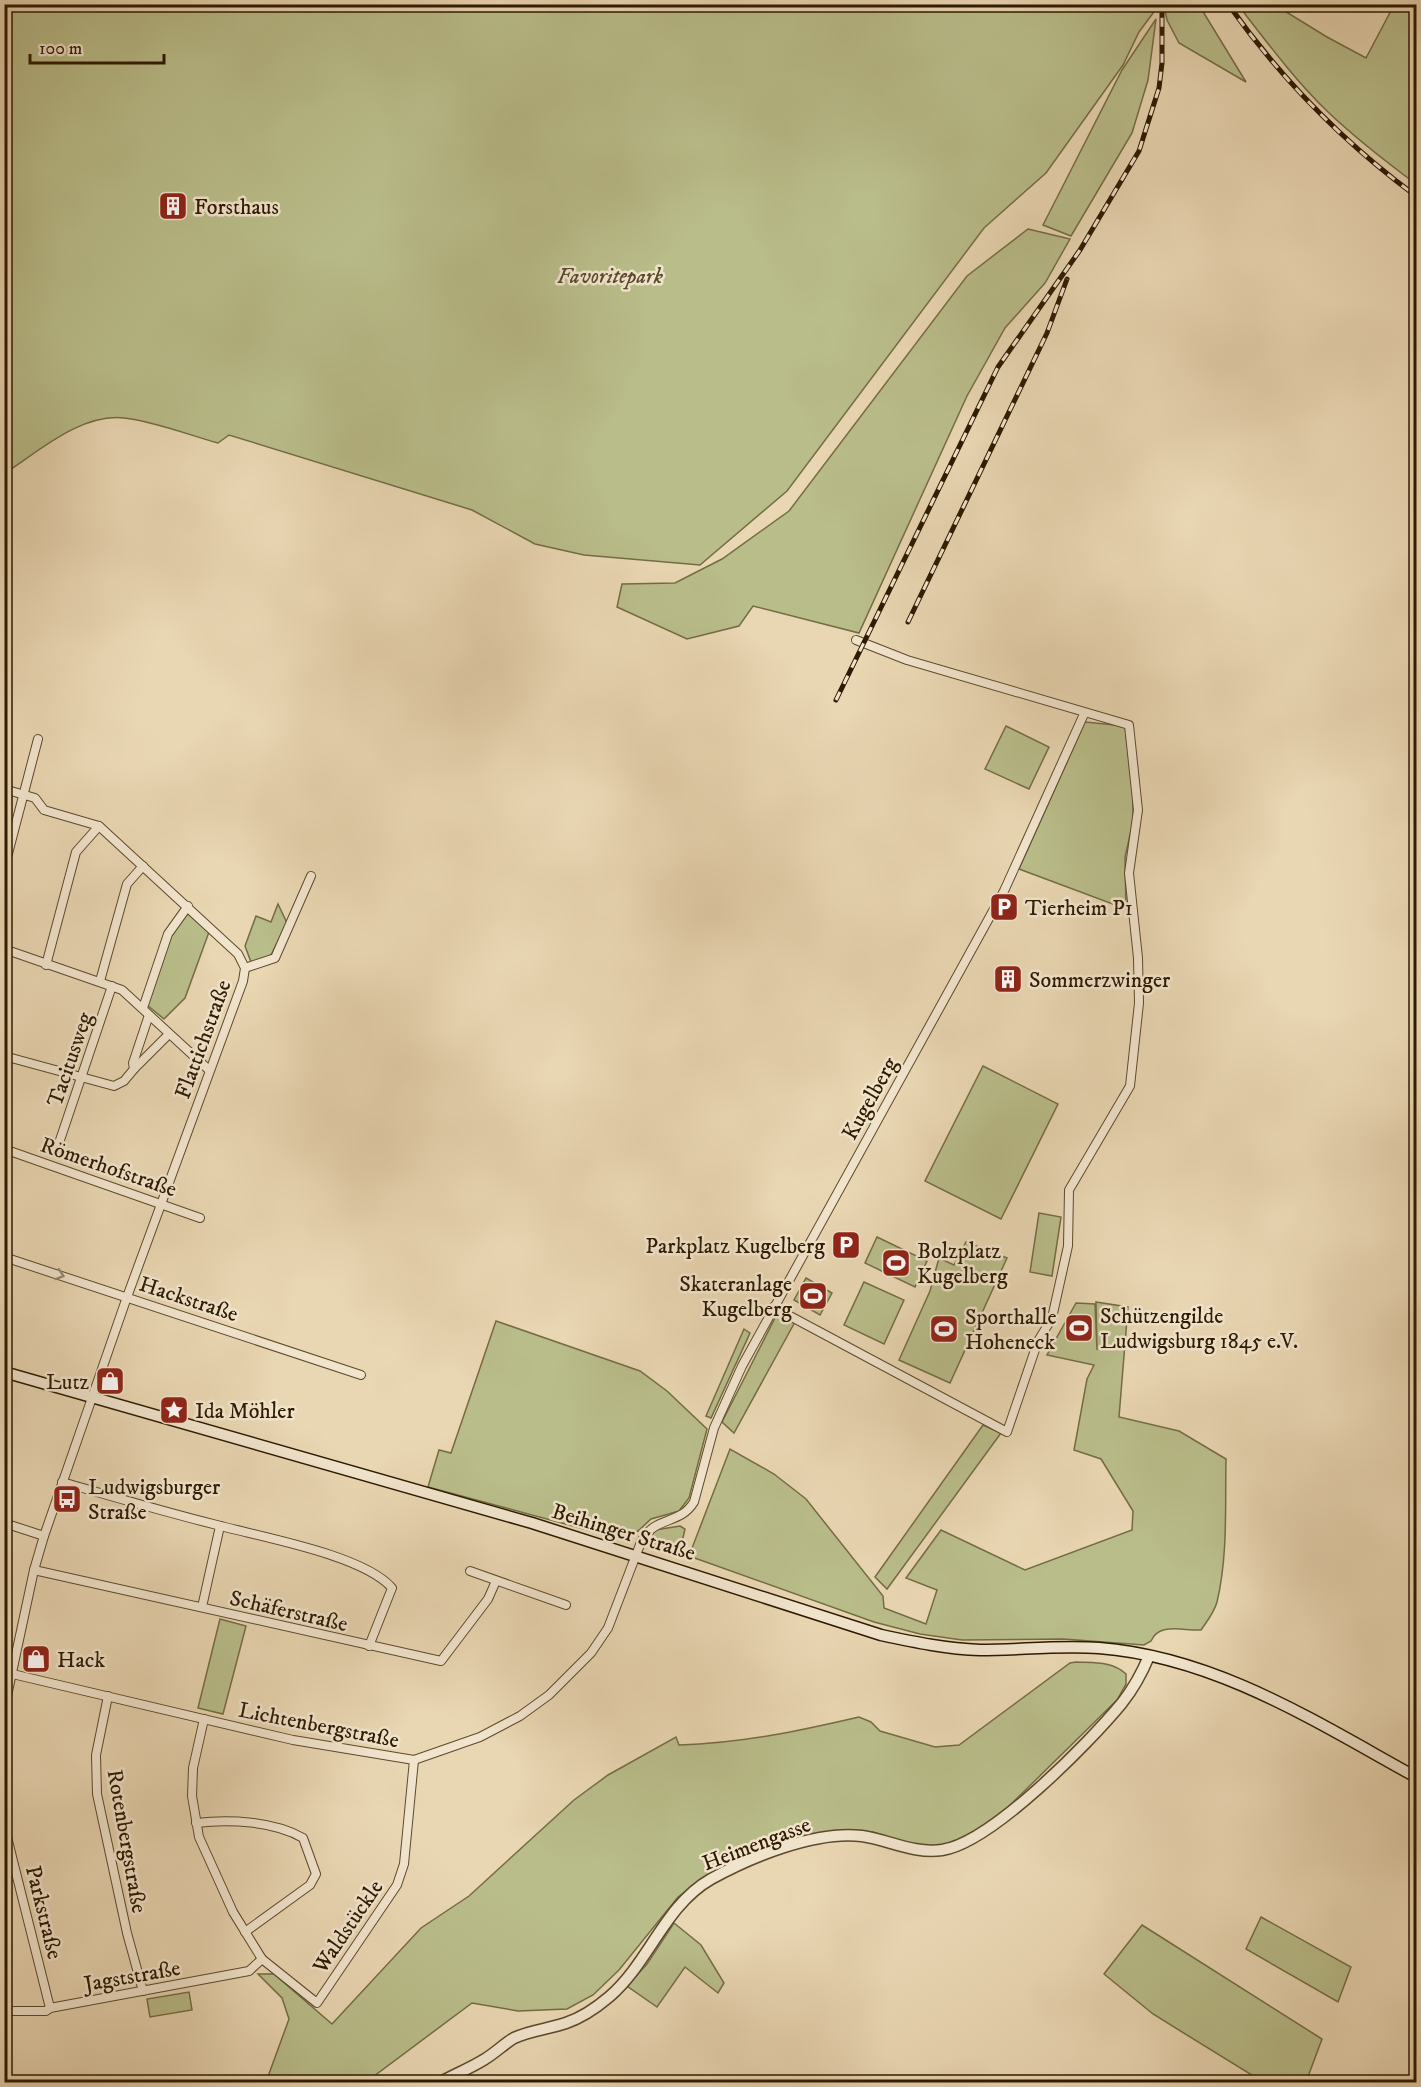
<svg xmlns="http://www.w3.org/2000/svg" width="1421" height="2087" font-family="'IM FELL DW Pica',serif">
<style>
.green{fill:#b9bd8a;stroke:#746c45;stroke-width:1.5}
.lines{fill:none;stroke-linecap:round;stroke-linejoin:round}
.minor-casing{stroke:#5d492c;stroke-width:10}
.tertiary-casing{stroke:#5d492c;stroke-width:13}
.secondary-casing{stroke:#2e1a00;stroke-width:13}
.minor{stroke:#f1e4cd;stroke-width:8}
.tertiary{stroke:#f1e4cd;stroke-width:10}
.secondary{stroke:#f1e4cd;stroke-width:10}
.rail-casing{stroke:#2e1a00;stroke-width:5}
.rail{stroke:#f1e4cd;stroke-width:3;stroke-dasharray:9;stroke-linecap:butt}
.oneway{stroke:#998971}
.labels{text-anchor:middle;stroke-width:5;stroke-linejoin:round;paint-order:stroke}
.poi-label{font-size:22px;fill:#2e1a00;stroke:#f1e4cd;text-anchor:start}
.park-label{font-size:22px;font-style:italic;fill:#584b29;stroke:#f1e4cd}
.street-label{font-size:22px;fill:#2e1a00;stroke:#f1e4cd}
</style>
<rect width="100%" height="100%" fill="#e9d6b2"/>
<filter id="stains"><feTurbulence type="fractalNoise" baseFrequency=".00333" numOctaves="4"/><feColorMatrix values="0 0 0 0 .2 0 0 0 0 .09 0 0 0 0 .02 0 0 0 .5 -.17"/></filter>
<radialGradient id="worn" r=".72"><stop offset=".6" stop-color="#630" stop-opacity="0"/><stop offset="1" stop-color="#630" stop-opacity=".3"/></radialGradient>
<g class="green">
<path d="M1155,4L1156,9L1139,32L1123,65L1046,173L984,228L787,491L700,565L584,555L535,544L472,510L229,435L218,443C189,435 153,421 124,418C81,413 38,452 5,473V5Z"/>
<path d="M1164,5H1199L1246,82L1179,43L1167,20Z"/>
<path d="M1238,5H1275L1327,37L1366,58L1394,5H1416V184C1385,161 1355,138 1327,111C1294,79 1266,41 1238,5Z"/>
<path d="M1156,19L1148,80L1132,133L1071,236L1043,225L1122,70Z"/>
<path d="M1028,229L1070,239L1045,283L1005,328L967,396L859,633L753,606L739,626L687,639L617,607L622,584L675,583L722,559L789,511L967,276Z"/>
<path d="M1085,722L1125,726L1133,794V822L1125,857L1126,909L1019,869Z"/>
<path d="M1006,726L1049,747L1029,789L985,769Z"/>
<path d="M278,904L287,923L270,957L251,962L245,946L256,916L271,922Z"/>
<path d="M187,913L209,932L185,998L164,1019L147,1005L170,934Z"/>
<path d="M983,1066L1058,1104L1001,1219L925,1181Z"/>
<path d="M1039,1213L1061,1217L1052,1276L1030,1272Z"/>
<path d="M877,1237L927,1261L915,1287L865,1263Z"/>
<path d="M966,1242L1007,1258L950,1383L899,1360L930,1291L939,1258L954,1265Z"/>
<path d="M806,1278L832,1293L820,1315L794,1300Z"/>
<path d="M864,1282L904,1300L884,1344L844,1325Z"/>
<path d="M1096,1302L1128,1307L1119,1417L1179,1431L1226,1459C1225,1506 1228,1556 1217,1602C1214,1613 1207,1621 1201,1630C1183,1631 1159,1622 1151,1641L1144,1645L1063,1639L962,1640L920,1634L874,1622L689,1556L730,1449L774,1474L806,1499L883,1596L884,1608L926,1624L937,1590L906,1578L941,1530L1025,1570L1132,1530L1133,1511L1101,1459L1074,1450L1087,1379L1094,1365L1047,1355L1076,1303L1095,1304L1097,1350Z"/>
<path d="M776,1316L795,1322L734,1433L722,1422Z"/>
<path d="M496,1321L640,1371L667,1391L707,1429L689,1498L679,1511L651,1519L638,1531L621,1539L428,1487L439,1450L451,1453Z"/>
<path d="M744,1329L750,1333L711,1418L706,1416Z"/>
<path d="M983,1425L1001,1433L887,1589L875,1577Z"/>
<path d="M680,1526L685,1529L680,1551L648,1542L655,1530Z"/>
<path d="M220,1619L246,1626L223,1714L198,1708Z"/>
<path d="M1076,1662C1094,1663 1112,1661 1126,1674V1684L1117,1700L997,1818L956,1843L920,1848L873,1832L815,1837L707,1876L678,1897L619,1970L593,1995L567,2009L518,2011L472,2003L366,2082H266L289,2019L282,1998L258,1974H274L332,2024L421,1928L469,1896L574,1800L608,1775L676,1737L679,1745C742,1743 799,1731 859,1717L871,1722L880,1731L935,1747L959,1745L1070,1663Z"/>
<path d="M1261,1917L1351,1967L1338,2002L1246,1949Z"/>
<path d="M674,1923L701,1945L724,1983L718,1993L685,1967L657,2007L627,1986L647,1964Z"/>
<path d="M1142,1925L1322,2039L1306,2082H1263L1153,2014L1104,1974Z"/>
<path d="M189,1992L192,2010L150,2017L147,1999Z"/>
</g>
<g class="lines">
<g class="minor-casing">
<g id="minor">
<path d="M4,789L35,798L44,810L99,826L238,954L245,968L243,981L127,1297L44,1536L34,1570L4,1710"/>
<path d="M4,869L38,739"/>
<path d="M4,949L122,990L209,1070"/>
<path d="M46,965L76,852L99,826"/>
<path d="M245,968L275,958L311,876"/>
<path d="M100,981L127,884L143,866"/>
<path d="M143,1008L168,934L188,906"/>
<path d="M4,1056L114,1086L124,1081L134,1069L133,1063L149,1015"/>
<path d="M134,1069L169,1034"/>
<path d="M59,1143L112,986"/>
<path d="M4,1149L200,1218"/>
<path d="M4,1257L361,1375"/>
<path d="M773,1307L1007,1432L1038,1341L1052,1318L1068,1246L1069,1190L1130,1086L1139,1003L1138,958L1129,873L1138,810L1129,725L907,660L856,640"/>
<path d="M62,1482C114,1497 165,1512 217,1525C261,1537 364,1555 392,1588L369,1646"/>
<path d="M4,1523L44,1536"/>
<path d="M34,1570L441,1661L488,1599L496,1581"/>
<path d="M470,1571L566,1605"/>
<path d="M202,1607L220,1526"/>
<path d="M4,1672L293,1740L414,1760L480,1737L520,1716L549,1695L591,1653L608,1628L641,1542C655,1515 679,1526 694,1502L714,1428L742,1366L1004,891L1084,714"/>
<path d="M108,1696L96,1755L97,1794L127,1933L143,1991"/>
<path d="M204,1719L193,1768L192,1796L199,1837L233,1912L262,1959L317,2003L397,1885L404,1864L414,1760"/>
<path d="M196,1823C229,1819 274,1821 303,1838L316,1874L310,1885L245,1932"/>
<path d="M4,1825L50,2008"/>
<path d="M4,2011H46L50,2008L249,1971L262,1959"/>
</g>
</g>
<g class="tertiary-casing">
<path id="tertiary" d="M441,2082C455,2074 471,2068 485,2059C495,2053 504,2044 514,2038C531,2030 549,2029 566,2023C581,2018 596,2008 609,1997C649,1963 664,1906 711,1879C751,1857 816,1830 862,1836C889,1840 914,1854 942,1850C991,1843 1089,1743 1122,1703C1133,1689 1142,1673 1149,1656"/>
</g>
<g class="secondary-casing">
<path id="secondary" d="M4,1372L532,1523L881,1635C914,1642 947,1649 980,1650C1020,1650 1059,1645 1099,1648C1216,1657 1316,1722 1416,1777"/>
</g>
<use href="#minor" class="minor"/>
<use href="#tertiary" class="tertiary"/>
<use href="#secondary" class="secondary"/>
<g class="rail-casing">
<g id="rail">
<path d="M1228,4C1281,79 1343,142 1416,196"/>
<path d="M908,622L1047,333L1067,279"/>
<path d="M836,700L998,367L1080,250L1139,151L1159,88L1162,63V4"/>
</g>
</g>
<use href="#rail" class="rail"/>
</g>
<defs><path id="oneway-chevron" d="M-2-3.5L2.5 0L-2 3.5" fill="none" stroke-width="1.6" stroke-linecap="round" stroke-linejoin="round" transform="scale(1.5)"/></defs>
<use class="oneway" href="#oneway-chevron" transform="translate(60 1275) rotate(18)"/>
<defs>
<g id="building-square" transform="scale(1.5)"><rect x="-9" y="-9" width="18" height="18" rx="4" fill="#8f2418" stroke="#f1e4cd"/><path d="M-4-6H4V6H1V3H-1V6H-4ZM-2.5-4.3h1.7v1.8h-1.7ZM.8-4.3h1.7v1.8H.8ZM-2.5-1h1.7V.8h-1.7ZM.8-1h1.7V.8H.8Z" fill="#fff"/></g>
<g id="parking-square" transform="scale(1.5)"><rect x="-9" y="-9" width="18" height="18" rx="4" fill="#8f2418" stroke="#f1e4cd"/><path d="M-3.5-5.5H1a3.5 3.5 0 0 1 0 7H-1V5.5H-3.5ZM-1-3.4V-.6H.8a1.4 1.4 0 0 0 0-2.8Z" fill="#fff"/></g>
<g id="stadium-square" transform="scale(1.5)"><rect x="-9" y="-9" width="18" height="18" rx="4" fill="#8f2418" stroke="#f1e4cd"/><path d="M0-5a6.5 5 0 1 0 0 10a6.5 5 0 1 0 0-10ZM-3.5-1.8h7v3.6h-7Z" fill="#fff"/></g>
<g id="shop-square" transform="scale(1.5)"><rect x="-9" y="-9" width="18" height="18" rx="4" fill="#8f2418" stroke="#f1e4cd"/><path d="M-5-2.5h2.3a2.7 3.5 0 0 1 5.4 0H5L5.5 6h-11ZM-1.5-2.5h3a1.5 2.3 0 0 0-3 0Z" fill="#fff"/></g>
<g id="sight-square" transform="scale(1.5)"><rect x="-9" y="-9" width="18" height="18" rx="4" fill="#8f2418" stroke="#f1e4cd"/><path d="M0-6L1.8-2.2L6-1.7L2.9 1.2L3.7 5.4L0 3.3L-3.7 5.4L-2.9 1.2L-6-1.7L-1.8-2.2Z" fill="#fff"/></g>
<g id="bus-square" transform="scale(1.5)"><rect x="-9" y="-9" width="18" height="18" rx="4" fill="#8f2418" stroke="#f1e4cd"/><path d="M-5-6H5V4H4V6H2V4H-2V6H-4V4H-5ZM-3.5-4V0h7V-4ZM-3.5 1.2v1.5H-2V1.2ZM2 1.2v1.5H3.5V1.2Z" fill="#fff"/></g>
</defs>
<g fill-rule="evenodd">
<use href="#building-square" x="173" y="206"/>
<use href="#parking-square" x="1004" y="907"/>
<use href="#building-square" x="1008" y="979"/>
<use href="#parking-square" x="846" y="1245"/>
<use href="#stadium-square" x="896" y="1263"/>
<use href="#stadium-square" x="813" y="1296"/>
<use href="#stadium-square" x="1079" y="1328"/>
<use href="#stadium-square" x="944" y="1329"/>
<use href="#shop-square" x="110" y="1381"/>
<use href="#sight-square" x="174" y="1410"/>
<use href="#bus-square" x="67" y="1499"/>
<use href="#shop-square" x="36" y="1659"/>
</g>
<g class="labels">
<g class="poi-label">
<text x="194" y="214">Forsthaus</text>
<text x="1025" y="915">Tierheim P1</text>
<text x="1029" y="987">Sommerzwinger</text>
<text x="825" y="1253" text-anchor="end">Parkplatz Kugelberg</text>
<text x="917" y="1258">Bolzplatz<tspan x="917" dy="25">Kugelberg</tspan></text>
<text x="792" y="1291" text-anchor="end">Skateranlage<tspan x="792" dy="25">Kugelberg</tspan></text>
<text x="1100" y="1323">Schützengilde<tspan x="1100" dy="25">Ludwigsburg 1845 e.V.</tspan></text>
<text x="965" y="1324">Sporthalle<tspan x="965" dy="25">Hoheneck</tspan></text>
<text x="89" y="1389" text-anchor="end">Lutz</text>
<text x="195" y="1418">Ida Möhler</text>
<text x="88" y="1494">Ludwigsburger<tspan x="88" dy="25">Straße</tspan></text>
<text x="57" y="1667">Hack</text>
</g>
<g class="park-label">
<text x="610" y="283">Favoritepark</text>
</g>
<g class="street-label">
<text transform="translate(202 1039) rotate(-70)" y="8">Flattichstraße</text>
<text transform="translate(69 1059) rotate(-71)" y="8">Tacitusweg</text>
<text transform="translate(869 1098) rotate(-61)" y="8">Kugelberg</text>
<text transform="translate(109 1166) rotate(19)" y="8">Römerhofstraße</text>
<text transform="translate(189 1298) rotate(18)" y="8">Hackstraße</text>
<text transform="translate(624 1531) rotate(17)" y="8">Beihinger Straße</text>
<text transform="translate(289 1610) rotate(13)" y="8">Schäferstraße</text>
<text transform="translate(319 1724) rotate(11)" y="8">Lichtenbergstraße</text>
<text transform="translate(128 1841) rotate(80)" y="8">Rotenbergstraße</text>
<text transform="translate(756 1843) rotate(-21)" y="8">Heimengasse</text>
<text transform="translate(45 1912) rotate(76)" y="8">Parkstraße</text>
<text transform="translate(347 1926) rotate(-56)" y="8">Waldstückle</text>
<text transform="translate(132 1975) rotate(-10)" y="8">Jagststraße</text>
</g>
</g>
<rect width="1421" height="2087" fill="none" stroke="#e9d6b2" stroke-width="24"/>
<rect x="6" y="6" width="1409" height="2075" fill="none" stroke="#2e1a00" stroke-width="3"/>
<rect x="12" y="12" width="1397" height="2063" fill="none" stroke="#2e1a00" stroke-width="1.5"/>
<path d="M30 54v9h134v-9" fill="none" stroke="#2e1a00" stroke-width="3"/>
<text x="39" y="54" font-size="18" fill="#2e1a00" stroke="#f1e4cd" stroke-width="4.5" paint-order="stroke">100 m</text>
<rect width="100%" height="100%" filter="url(#stains)"/>
<rect width="100%" height="100%" fill="url(#worn)"/>
</svg>
